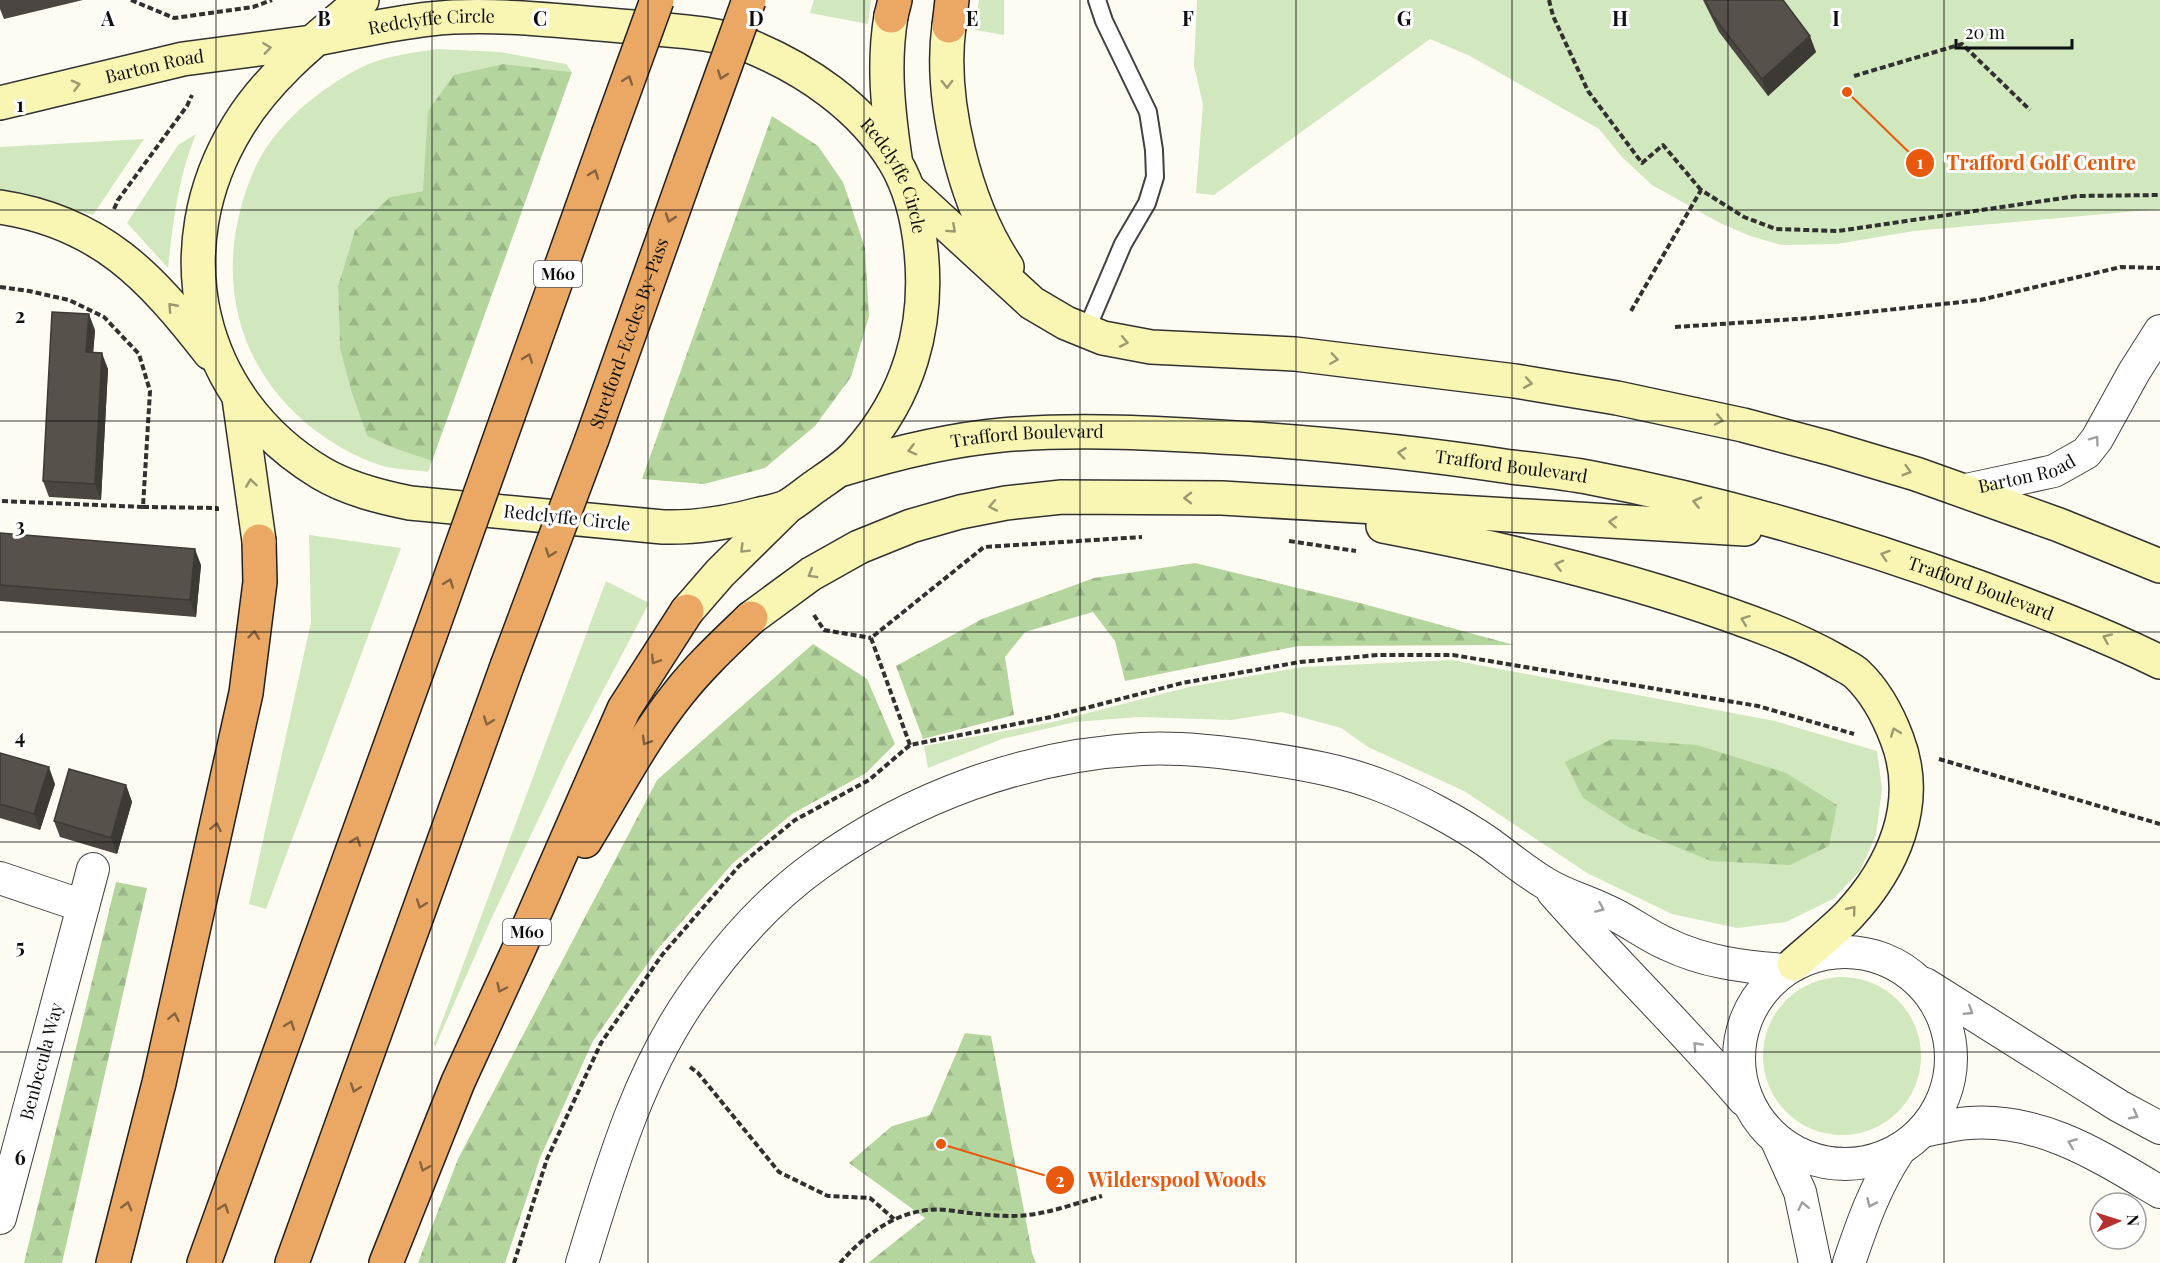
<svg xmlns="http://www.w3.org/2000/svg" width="2160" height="1263" font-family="'Playfair Display',serif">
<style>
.grass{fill:#d1e7bd}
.forest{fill:url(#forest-firs)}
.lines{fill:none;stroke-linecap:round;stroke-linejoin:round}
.service-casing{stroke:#424242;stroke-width:20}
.minor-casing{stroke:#424242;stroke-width:34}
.secondary-casing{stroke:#313131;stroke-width:36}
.motorway-casing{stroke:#202020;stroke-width:36}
.path{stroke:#313131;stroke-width:4;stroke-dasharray:6 3;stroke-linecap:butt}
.service{stroke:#fff;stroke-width:16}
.minor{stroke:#fff;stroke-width:32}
.secondary{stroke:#f9f5b2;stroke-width:33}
.motorway{stroke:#eaa864;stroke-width:33}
.motorway-bridge-casing{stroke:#202020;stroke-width:36;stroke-linecap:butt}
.motorway-bridge{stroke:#eaa864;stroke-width:33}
.wall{fill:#4b4641}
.shaded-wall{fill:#3d3935}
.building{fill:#57514c;stroke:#3d3935;stroke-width:1.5}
.oneway{stroke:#9b9971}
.oneway2{stroke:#87633e}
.oneway3{stroke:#9f9f9f}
.grid{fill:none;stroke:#0f0f0f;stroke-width:1.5;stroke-opacity:0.55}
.labels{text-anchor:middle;stroke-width:6;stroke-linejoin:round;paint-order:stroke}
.shield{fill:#fff;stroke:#575757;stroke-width:1.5}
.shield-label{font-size:16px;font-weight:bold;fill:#0f0f0f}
.street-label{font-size:18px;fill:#0f0f0f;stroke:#fff}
.grid-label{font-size:20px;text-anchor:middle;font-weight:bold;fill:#0f0f0f;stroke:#fff;stroke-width:6;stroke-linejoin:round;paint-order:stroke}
.leader{fill:none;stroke:#e8590c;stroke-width:2}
.callout-dot{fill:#e8590c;stroke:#fff;stroke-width:2}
.mark-label{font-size:18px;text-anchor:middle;font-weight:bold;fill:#fff}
.callout-label{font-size:20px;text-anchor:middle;font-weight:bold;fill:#e8590c;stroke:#fff;stroke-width:6;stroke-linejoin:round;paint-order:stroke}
</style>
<defs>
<pattern id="forest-firs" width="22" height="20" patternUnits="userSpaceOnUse" patternTransform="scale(1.5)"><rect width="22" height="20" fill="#b4d69e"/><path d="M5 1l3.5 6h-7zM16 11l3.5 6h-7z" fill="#9ab687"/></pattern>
</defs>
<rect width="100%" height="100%" fill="#fefcf2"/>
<g class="grass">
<path d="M814,0H871L868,24L810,13Z"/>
<path d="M979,0H1004V35L975,30Z"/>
<path d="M1197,0H2160V209L1914,231L1837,244L1782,245L1750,236L1720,223L1652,185L1622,157L1599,129L1470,56L1430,39L1214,195L1196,193L1203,104L1194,66Z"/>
<path d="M437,49L500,52L566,64L572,72L504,64L423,191L390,197L355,230L338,286L340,349L352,394L367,436L396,449L432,461L428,472C415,470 401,470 387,467C355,459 317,435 294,412C234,353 219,273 245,194C251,176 259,156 271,141C293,111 326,86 358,69C383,56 410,53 437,49Z"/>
<path d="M196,134C178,177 173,222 168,268L127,223L178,145Z"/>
<path d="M144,139L93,215L0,192V147Z"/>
<path d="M309,535L401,548L266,909L249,904L311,622Z"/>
<path d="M606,581L649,603L566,761L493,915L435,1047L434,1043Z"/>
<path d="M1452,660L1775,721L1877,751L1882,789L1876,835L1860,871L1833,899L1786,922L1737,928L1672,914L1587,873L1464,791L1368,747L1341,728L1282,712L1231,720L1139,717L1075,722L1002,739L928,768L924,746L1053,722L1189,687L1302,667Z"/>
<circle cx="1842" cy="1056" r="79"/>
</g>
<g class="forest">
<path d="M504,64L572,72L432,461L396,449L367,436L352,394L340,349L338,286L355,230L390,197L423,191L428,111L454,75Z"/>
<path d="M772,116L818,146L843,182L865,248L869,316L851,377L815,426L765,468L704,484L642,479Z"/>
<path d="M1195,563L1360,603L1514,645L1298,646L1125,681L1115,641L1093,612L1025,632L1005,657L1014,715L923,739L896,666L982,619L1094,578Z"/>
<path d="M813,644L867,679L895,744L866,773L792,814L732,864L657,950L593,1041L540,1158L505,1263H418L458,1159L657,780Z"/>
<path d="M1612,739L1697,745L1786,773L1837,805L1829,846L1790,865L1711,861L1630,828L1583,798L1565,762Z"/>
<path d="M116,882L147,888L62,1263H24Z"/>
<path d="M965,1033L991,1036L1032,1253L1036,1263H868L925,1218L849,1163L892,1126L930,1115Z"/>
</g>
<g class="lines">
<g class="service-casing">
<path id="service" d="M1086,331L1123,244L1147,203L1155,177L1154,150L1148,112L1104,21L1097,0"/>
</g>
<g class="minor-casing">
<g id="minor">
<path id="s1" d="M1966,490L2054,471L2086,453L2097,439L2134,372L2160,331"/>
<path d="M0,878L83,906"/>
<path d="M1553,892C1615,963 1683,1028 1744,1100"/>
<circle cx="1845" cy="1058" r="106"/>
<path d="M1925,984L2119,1106L2160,1128"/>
<path d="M1923,1131C1938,1128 1954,1124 1969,1123C2042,1118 2099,1156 2160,1192"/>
<path d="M1777,1141L1800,1192L1815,1263"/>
<path id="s2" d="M0,1218L93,869"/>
<path d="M582,1263C610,1172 637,1076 692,997C726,948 768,900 817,865C911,797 1026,755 1142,749C1182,747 1224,752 1263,758C1303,764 1344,771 1382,786C1416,799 1459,822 1489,843C1507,856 1525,871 1545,883C1564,895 1587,901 1607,911C1628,920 1646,935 1667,944C1704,962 1744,967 1785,970"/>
<path d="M1849,1263C1862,1224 1875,1187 1898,1152"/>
</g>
</g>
<g class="secondary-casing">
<g id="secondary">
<path d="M891,16C883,64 888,110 895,158"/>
<path d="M949,26C939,100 965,205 1007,267"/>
<path id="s3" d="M316,39C354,32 392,23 430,19C493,12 569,22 633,27C670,31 712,31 747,45C806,69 862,107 895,162C911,189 918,220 921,250C929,326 909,397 857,454C846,466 830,476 816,486C807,492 798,500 788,506C780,510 769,512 760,514C727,523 697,528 663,527L410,503C380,497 348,489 321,473C196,398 163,248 238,126C269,75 317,38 362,0"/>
<path id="s4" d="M0,103L183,59L312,42"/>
<path d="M909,190L1032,303L1066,323L1103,338L1151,347L1295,354L1515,381L1617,398L1743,425L1829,448L1916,474L2059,525L2160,566"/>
<path d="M0,207C100,222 150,276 210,353"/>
<path d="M239,398L259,541"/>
<path id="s5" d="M843,469C895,453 948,440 1002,435C1085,428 1171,434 1254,439C1340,445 1426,454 1511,467C1538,470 1565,473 1592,478C1723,503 1852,541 1978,587C2040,610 2101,633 2160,662"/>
<path d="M1383,526C1515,551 1647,582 1773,631C1796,640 1817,650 1838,662C1844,666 1852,669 1857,674C1876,692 1888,715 1897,739C1922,804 1893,868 1848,916C1831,933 1811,949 1794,964"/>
<path d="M687,611L720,573L785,509"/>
<path d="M751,618L811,574L859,547L911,526L960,512L1006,503L1062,497L1222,498L1745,529"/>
</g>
</g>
<g class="motorway-casing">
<g id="motorway">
<path d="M891,16L895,0"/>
<path d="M949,26L952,0"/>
<path d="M509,413L608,135"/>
<path id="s6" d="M592,439L690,163"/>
<path d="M585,841C615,792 642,739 678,694C700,666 726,642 751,618"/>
<path d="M113,1263L159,1083L246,693L260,582L259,541"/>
<path d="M204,1263L429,638"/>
<path d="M292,1263L507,666"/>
<path d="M386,1263L458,1082L518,951L624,709L687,611"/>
</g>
</g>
<g class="path">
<path d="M131,0L174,18L253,7L272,0"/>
<path d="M1549,0L1553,16L1588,91L1642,163L1663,145L1701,190"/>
<path d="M1854,76L1962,44L2030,110"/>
<path d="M114,209L118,200L187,106L192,95"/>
<path d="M0,287L29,291L69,300L104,317L139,354L150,391L143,507L0,501"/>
<path d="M1631,311L1701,190L1744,217L1776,229L1838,231L2077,196L2160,195"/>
<path d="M1675,327L1812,318L1980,300L2121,267L2160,268"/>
<path d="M143,507L217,508V511"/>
<path d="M1289,541L1356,551"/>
<path d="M814,615L824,630L871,638"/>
<path d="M910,745L871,638L984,547L1142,537"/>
<path d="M1939,759L2160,824"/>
<path d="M690,1067L698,1073L779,1172L828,1196L870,1198L894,1219"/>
<path d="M514,1263L547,1159L601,1043L662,955L739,866L795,820L869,780L910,745L1051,717L1182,683L1300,662L1378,655H1453L1758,706L1854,734"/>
<path d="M840,1263C868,1231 903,1206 947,1210C969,1213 990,1216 1012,1216C1043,1216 1073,1204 1102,1196"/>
</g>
<use href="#service" class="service"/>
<use href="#minor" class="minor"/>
<use href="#secondary" class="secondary"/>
<use href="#motorway" class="motorway"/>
<g class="motorway-bridge-casing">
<g id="motorway-bridge">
<path d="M608,135L657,0"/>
<path d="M690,163L749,0"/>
<path d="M429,638L509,413"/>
<path d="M507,666L592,439"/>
</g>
</g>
<use href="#motorway-bridge" class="motorway-bridge"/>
</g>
<g class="wall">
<path d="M0,0H83L4,19L0,9Z"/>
<path d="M1703,0H1783L1816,52L1768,96L1719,32Z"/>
<path d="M95,330L93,352L108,369L101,500L49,497L43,481Z"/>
<path d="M0,533L201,565L196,617L0,601Z"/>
<path d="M0,753L55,784L40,830L0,818Z"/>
<path d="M126,785L132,802L117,854L60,837L54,821Z"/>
</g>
<g class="shaded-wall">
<path d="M1810,36L1816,52L1768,96L1762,79Z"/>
<path d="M89,314L95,330L92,368L86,352Z"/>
<path d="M102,353L108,369L101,500L95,484Z"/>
<path d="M195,549L201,565L196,617L190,600Z"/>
<path d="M49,767L55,784L40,830L34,814Z"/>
<path d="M126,785L132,802L117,854L111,838Z"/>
</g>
<g class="building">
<path d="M1705,0H1783L1810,36L1762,79L1713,16Z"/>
<path d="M52,312L89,314L86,352L102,353L95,484L43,481Z"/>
<path d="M0,533L195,549L190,600L0,585Z"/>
<path d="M0,753L49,767L34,814L0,804Z"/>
<path d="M69,769L126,785L111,838L54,821Z"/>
</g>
<defs><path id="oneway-chevron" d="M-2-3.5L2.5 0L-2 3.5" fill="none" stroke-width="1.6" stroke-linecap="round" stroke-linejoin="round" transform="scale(1.5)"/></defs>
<g class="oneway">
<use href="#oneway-chevron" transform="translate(267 48) rotate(-8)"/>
<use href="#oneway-chevron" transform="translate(947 84) rotate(89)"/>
<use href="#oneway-chevron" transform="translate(76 85) rotate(-14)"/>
<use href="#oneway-chevron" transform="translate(952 229) rotate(42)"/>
<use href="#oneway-chevron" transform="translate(172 307) rotate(-132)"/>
<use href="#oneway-chevron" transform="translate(1124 342) rotate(11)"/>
<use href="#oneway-chevron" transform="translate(1334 359) rotate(8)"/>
<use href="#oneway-chevron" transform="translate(1528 383) rotate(10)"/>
<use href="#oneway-chevron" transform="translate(1719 420) rotate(12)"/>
<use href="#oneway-chevron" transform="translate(912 450) rotate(166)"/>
<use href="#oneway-chevron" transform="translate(1402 453) rotate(-173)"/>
<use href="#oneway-chevron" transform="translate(1907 471) rotate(17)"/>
<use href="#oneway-chevron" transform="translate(251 483) rotate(-98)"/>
<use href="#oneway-chevron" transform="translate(1188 498) rotate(-180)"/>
<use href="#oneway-chevron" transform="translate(1697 502) rotate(-167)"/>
<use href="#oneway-chevron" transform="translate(993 506) rotate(169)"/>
<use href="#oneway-chevron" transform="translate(1613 522) rotate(-177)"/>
<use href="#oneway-chevron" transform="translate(744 549) rotate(135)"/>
<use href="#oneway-chevron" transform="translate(1885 555) rotate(-162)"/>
<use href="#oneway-chevron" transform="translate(1559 565) rotate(-166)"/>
<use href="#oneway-chevron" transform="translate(812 574) rotate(149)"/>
<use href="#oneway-chevron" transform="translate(1745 620) rotate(-159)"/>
<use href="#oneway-chevron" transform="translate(2107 638) rotate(-156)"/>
<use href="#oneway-chevron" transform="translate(1895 732) rotate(-111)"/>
<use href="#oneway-chevron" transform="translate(1852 910) rotate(-50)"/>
</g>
<g class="oneway2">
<use href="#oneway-chevron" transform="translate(722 75) rotate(110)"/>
<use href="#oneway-chevron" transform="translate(628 80) rotate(-70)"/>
<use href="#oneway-chevron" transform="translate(594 174) rotate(-70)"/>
<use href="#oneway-chevron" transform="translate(670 218) rotate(109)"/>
<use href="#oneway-chevron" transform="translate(528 358) rotate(-70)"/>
<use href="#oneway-chevron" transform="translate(550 553) rotate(110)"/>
<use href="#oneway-chevron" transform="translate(449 583) rotate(-70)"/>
<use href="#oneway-chevron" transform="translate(254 635) rotate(-83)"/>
<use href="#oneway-chevron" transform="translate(655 660) rotate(123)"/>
<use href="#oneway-chevron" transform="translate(488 721) rotate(110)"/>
<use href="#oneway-chevron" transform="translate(646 741) rotate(121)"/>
<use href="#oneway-chevron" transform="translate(216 827) rotate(-78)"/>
<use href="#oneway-chevron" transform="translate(356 841) rotate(-70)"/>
<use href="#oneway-chevron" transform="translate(421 904) rotate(110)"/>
<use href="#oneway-chevron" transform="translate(501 988) rotate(115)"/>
<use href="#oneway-chevron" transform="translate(174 1017) rotate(-78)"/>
<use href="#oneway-chevron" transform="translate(290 1025) rotate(-70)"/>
<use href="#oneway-chevron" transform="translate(355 1088) rotate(110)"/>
<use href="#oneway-chevron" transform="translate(424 1167) rotate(112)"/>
<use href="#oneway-chevron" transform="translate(127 1206) rotate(-75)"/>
<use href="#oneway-chevron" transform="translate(224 1208) rotate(-70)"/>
</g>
<g class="oneway3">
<use href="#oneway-chevron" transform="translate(2095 440) rotate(-54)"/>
<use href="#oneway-chevron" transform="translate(1600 908) rotate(24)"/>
<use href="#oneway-chevron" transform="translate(1969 1011) rotate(32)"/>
<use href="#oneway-chevron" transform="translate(1697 1046) rotate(-133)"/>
<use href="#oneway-chevron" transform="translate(2134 1115) rotate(28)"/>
<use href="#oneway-chevron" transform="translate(2072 1143) rotate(-158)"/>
<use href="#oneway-chevron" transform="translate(1871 1203) rotate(114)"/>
<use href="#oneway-chevron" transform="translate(1803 1206) rotate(-102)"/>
</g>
<path class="grid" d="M216,0V1263M432,0V1263M648,0V1263M864,0V1263M1080,0V1263M1296,0V1263M1512,0V1263M1728,0V1263M1944,0V1263M0,210H2160M0,421H2160M0,632H2160M0,842H2160M0,1052H2160"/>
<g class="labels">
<g class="shield">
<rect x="534" y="261" width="48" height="26" rx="4.5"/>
<rect x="503" y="919" width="48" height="26" rx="4.5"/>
</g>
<g class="shield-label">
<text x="558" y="280">M60</text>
<text x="527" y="938">M60</text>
</g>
<g class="street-label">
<text dy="6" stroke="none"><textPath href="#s3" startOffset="117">Redclyffe Circle</textPath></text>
<text dy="6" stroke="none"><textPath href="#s4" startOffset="159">Barton Road</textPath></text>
<text dy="6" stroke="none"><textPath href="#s3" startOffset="639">Redclyffe Circle</textPath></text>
<text dy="6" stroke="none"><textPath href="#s6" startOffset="112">Stretford-Eccles By-Pass</textPath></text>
<text dy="6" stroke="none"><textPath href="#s5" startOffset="188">Trafford Boulevard</textPath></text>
<text dy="6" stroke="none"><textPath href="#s5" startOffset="674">Trafford Boulevard</textPath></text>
<text dy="6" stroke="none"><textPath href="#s1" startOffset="63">Barton Road</textPath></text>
<text transform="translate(567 518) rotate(6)" y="6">Redclyffe Circle</text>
<text dy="6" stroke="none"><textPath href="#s5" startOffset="1160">Trafford Boulevard</textPath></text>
<text dy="6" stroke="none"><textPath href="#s2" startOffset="162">Benbecula Way</textPath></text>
</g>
</g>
<g class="grid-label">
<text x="108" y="26">A</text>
<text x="324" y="26">B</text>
<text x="540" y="26">C</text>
<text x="756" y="26">D</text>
<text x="972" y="26">E</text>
<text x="1188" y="26">F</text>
<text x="1404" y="26">G</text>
<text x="1620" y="26">H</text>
<text x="1836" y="26">I</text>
<text x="20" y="112">1</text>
<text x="20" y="323">2</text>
<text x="20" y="533">3</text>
<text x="20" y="744">4</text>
<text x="20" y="954">5</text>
<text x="20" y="1165">6</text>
</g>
<path class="leader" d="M1847 92L1920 163M941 1144L1060 1180"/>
<g class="callout-dot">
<circle cx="1847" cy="92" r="6"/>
<circle cx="941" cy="1144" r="6"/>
<circle cx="1920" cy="163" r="15"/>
<circle cx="1060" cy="1180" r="15"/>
</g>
<g class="mark-label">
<text x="1920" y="169">1</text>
<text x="1060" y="1187">2</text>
</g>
<g class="callout-label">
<text x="2041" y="170">Trafford Golf Centre</text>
<text x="1177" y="1187">Wilderspool Woods</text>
</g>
<g transform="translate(2118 1221) rotate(87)"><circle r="28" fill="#ffffff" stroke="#9f9f9f" stroke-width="1.5"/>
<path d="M0-4.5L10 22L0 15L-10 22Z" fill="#b63130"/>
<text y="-9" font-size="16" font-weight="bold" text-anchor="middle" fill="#0f0f0f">N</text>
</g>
<path d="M1956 39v9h116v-9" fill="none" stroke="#0f0f0f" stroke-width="3"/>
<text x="1965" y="39" font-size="18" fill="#0f0f0f" stroke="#ffffff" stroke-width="4.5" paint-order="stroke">20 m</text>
</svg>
